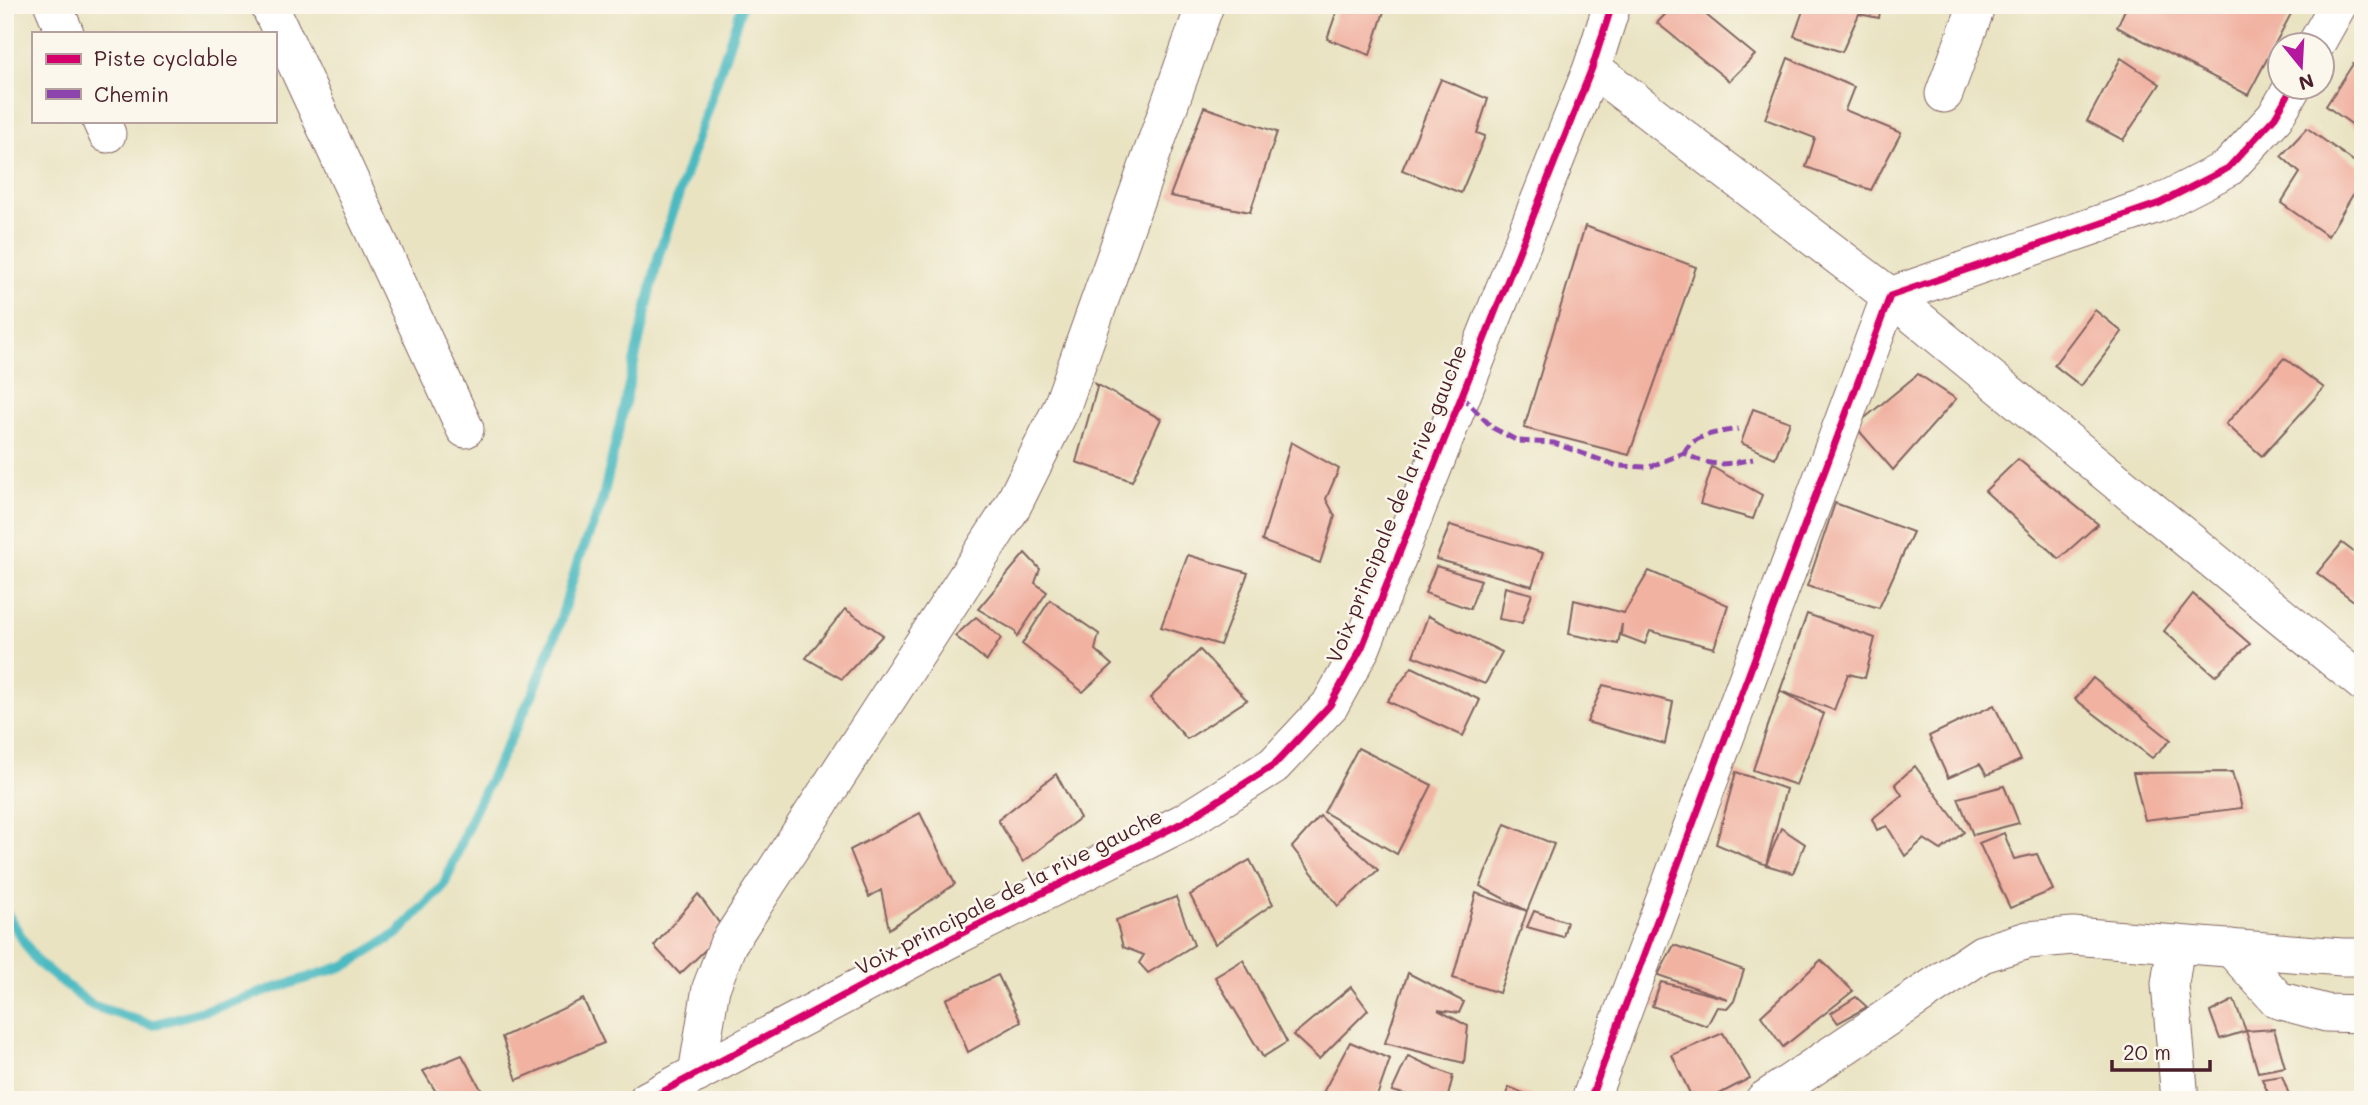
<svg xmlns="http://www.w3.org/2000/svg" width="2368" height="1105" font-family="Mali,sans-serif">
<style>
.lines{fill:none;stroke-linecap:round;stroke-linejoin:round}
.stream{stroke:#4bbac1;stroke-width:10}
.building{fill:#f1b2a2}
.minor-casing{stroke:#826460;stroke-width:39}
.minor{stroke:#fff;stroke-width:37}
.quiet{stroke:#8e44ad;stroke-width:5;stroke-dasharray:10 5;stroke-linecap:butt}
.cycleway-casing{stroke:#fbf7ec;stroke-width:11}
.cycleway{stroke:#d6006c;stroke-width:7}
.labels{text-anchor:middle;stroke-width:5;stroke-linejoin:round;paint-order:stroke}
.street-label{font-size:21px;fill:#4a1f2b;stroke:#fbf7ec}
</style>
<rect width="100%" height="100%" fill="#fbf7ec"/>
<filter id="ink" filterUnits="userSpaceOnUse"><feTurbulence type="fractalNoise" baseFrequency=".0143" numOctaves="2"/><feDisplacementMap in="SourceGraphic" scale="14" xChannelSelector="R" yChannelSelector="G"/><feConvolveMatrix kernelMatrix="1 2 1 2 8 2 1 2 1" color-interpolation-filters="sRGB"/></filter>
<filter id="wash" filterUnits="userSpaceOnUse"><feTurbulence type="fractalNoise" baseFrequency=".00686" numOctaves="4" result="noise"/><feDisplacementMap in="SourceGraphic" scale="28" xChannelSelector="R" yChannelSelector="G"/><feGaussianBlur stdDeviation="1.57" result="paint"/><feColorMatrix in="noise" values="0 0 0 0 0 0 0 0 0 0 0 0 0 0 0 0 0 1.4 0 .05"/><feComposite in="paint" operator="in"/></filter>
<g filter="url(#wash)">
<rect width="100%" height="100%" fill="#e9e3c2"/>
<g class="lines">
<path class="stream" d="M5,911L37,962L91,1005L152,1025L214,1008L347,965L398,933L444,885L473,814L534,691L559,625L578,561L602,502L659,254L742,5"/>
</g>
<g id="blocks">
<g class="building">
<path d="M1339,5H1386L1370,55L1327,39Z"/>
<path d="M1674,5H1694L1755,55L1729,81L1657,23Z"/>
<path d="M1805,5H1881L1879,18L1859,14L1842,52L1794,36Z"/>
<path d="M2127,5H2284L2293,10L2248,95L2117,27Z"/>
<path d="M1788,58L1854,87L1845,110L1901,133L1871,190L1806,167L1815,138L1765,119Z"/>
<path d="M2121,58L2160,84L2123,140L2087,121Z"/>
<path d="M2353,64L2363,70V132L2326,106Z"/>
<path d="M1441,79L1488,99L1477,133L1485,136L1461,193L1402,170Z"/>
<path d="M1204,107L1277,132L1250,212L1170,196Z"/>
<path d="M2307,128L2363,168V178L2328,236L2281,203L2300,173L2281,156Z"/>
<path d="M1585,226L1696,267L1629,455L1524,428Z"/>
<path d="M2095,310L2122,332L2081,386L2054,365Z"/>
<path d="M2284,358L2324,388L2262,456L2226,424Z"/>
<path d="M1918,374L1956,399L1893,470L1855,426Z"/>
<path d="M1094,383L1161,419L1132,481L1076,462L1097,387Z"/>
<path d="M1753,409L1790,422L1775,458L1741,443Z"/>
<path d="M1291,442L1339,469L1326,499L1335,516L1320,563L1262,541Z"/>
<path d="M2018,459L2098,524L2059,559L1985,491Z"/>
<path d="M1712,467L1762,495L1753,519L1700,504Z"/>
<path d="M1835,503L1913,532L1879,608L1807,586Z"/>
<path d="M1450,525L1543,553L1532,586L1436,559Z"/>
<path d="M2342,543L2363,559V608L2317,573Z"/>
<path d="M1025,553L1040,569L1035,583L1047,592L1017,637L1015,631L978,609Z"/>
<path d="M1188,555L1248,573L1220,645L1161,627Z"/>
<path d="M1436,566L1481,580L1470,609L1425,593Z"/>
<path d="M1649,571L1728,605L1714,648L1650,631L1645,644L1621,635L1622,624L1618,644L1569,634L1574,600L1624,613Z"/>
<path d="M1505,587L1532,594L1522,623L1499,619Z"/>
<path d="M2193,594L2250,644L2215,676L2164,631Z"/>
<path d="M1050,600L1099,634L1095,650L1112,665L1083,692L1022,644Z"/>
<path d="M845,609L883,635L842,679L806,658Z"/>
<path d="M1807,614L1875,638L1865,678L1848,674L1834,710L1780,691Z"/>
<path d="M1428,616L1502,652L1485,684L1413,656Z"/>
<path d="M976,617L1001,638L987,661L955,636Z"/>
<path d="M1200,650L1247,700L1187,739L1150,698Z"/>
<path d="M1412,667L1480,700L1463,736L1387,701Z"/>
<path d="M2093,678L2171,740L2152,758L2075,699Z"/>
<path d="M1603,685L1673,702L1665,744L1587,722Z"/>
<path d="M1780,691L1824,714L1796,785L1753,770Z"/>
<path d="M1994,705L2021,760L1987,775L1980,764L1948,778L1929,736Z"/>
<path d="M1358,748L1432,785L1397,854L1324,812Z"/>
<path d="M1915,766L1964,832L1941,850L1924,839L1905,856L1887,826L1877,830L1872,819L1902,795L1895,784Z"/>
<path d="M1736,772L1786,789L1766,865L1716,844Z"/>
<path d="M2232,772L2242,808L2145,820L2133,773Z"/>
<path d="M1056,774L1080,818L1023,862L998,820Z"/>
<path d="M2004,786L2019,823L1973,835L1958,798Z"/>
<path d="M920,813L955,884L889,929L881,890L869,897L850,850Z"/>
<path d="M1320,816L1378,870L1338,906L1292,847Z"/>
<path d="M1505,824L1554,844L1527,911L1499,993L1453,978L1476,893L1527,911L1480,886Z"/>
<path d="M1781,828L1805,844L1793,873L1766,865Z"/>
<path d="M2004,833L2014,859L2037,854L2053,890L2010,908L1979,843Z"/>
<path d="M1250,860L1273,904L1215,944L1190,895Z"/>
<path d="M698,894L725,931L680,974L654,946Z"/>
<path d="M1176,897L1194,945L1148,973L1139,963L1144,955L1123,947L1116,920Z"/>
<path d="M1534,911L1567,922L1563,937L1527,927Z"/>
<path d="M1674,945L1744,970L1734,1001L1728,1008L1717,1007L1707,1026L1652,1006L1661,982L1728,999L1658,975Z"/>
<path d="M1243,960L1287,1042L1263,1057L1215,977Z"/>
<path d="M1821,960L1853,991L1783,1047L1761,1016Z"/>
<path d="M1408,973L1464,1002L1459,1013L1438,1010L1468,1026L1464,1063L1385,1043Z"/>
<path d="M998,975L1021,1022L968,1052L946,999Z"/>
<path d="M1351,987L1368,1010L1319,1059L1293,1035Z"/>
<path d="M1856,997L1867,1007L1838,1023L1831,1013Z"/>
<path d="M583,999L604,1043L517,1080L502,1037Z"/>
<path d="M2234,1000L2246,1031L2220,1039L2210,1012Z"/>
<path d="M2274,1029L2285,1067L2258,1072L2246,1031Z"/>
<path d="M1723,1033L1750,1078L1708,1100H1693L1672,1055Z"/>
<path d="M1350,1042L1390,1059L1376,1099L1365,1094L1361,1100H1319Z"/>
<path d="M462,1055L487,1100H441L423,1071Z"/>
<path d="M1408,1056L1453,1076L1447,1100H1408V1095L1392,1091Z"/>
<path d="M2282,1076L2291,1100H2271L2262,1079Z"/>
<path d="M1509,1087L1540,1100H1506Z"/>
</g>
</g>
</g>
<g filter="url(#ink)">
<use href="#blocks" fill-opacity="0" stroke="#826460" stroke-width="2"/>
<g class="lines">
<g class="minor-casing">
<g id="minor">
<path d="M53,5L65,33"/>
<path d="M269,5L465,429"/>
<path d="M2315,46L2338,5"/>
<path d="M1592,68L1890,296L2363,683"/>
<path d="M1944,94L1977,5"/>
<path d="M101,121L107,134"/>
<path d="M2176,944L2170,984L2180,1100"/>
<path d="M2231,948L2278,1000L2326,1013L2363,1014"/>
<path d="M697,1074L711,988L728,944L1012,507L1061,409L1205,5"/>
<path d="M647,1100L948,940L1184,822L1274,765L1330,705L1362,647L1592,68L1612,5"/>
<path d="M1590,1100L1890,296L2160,203L2228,168L2275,117L2292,88"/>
<path d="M1764,1100L1982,954L2028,940L2073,936L2342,957H2363"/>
</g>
</g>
<use href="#minor" class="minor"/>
<g class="quiet">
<path d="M1461,396L1493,428L1518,441L1554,443L1617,466L1649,467L1684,453C1712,468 1724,465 1753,459"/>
<path d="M1684,453C1692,434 1721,432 1738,429"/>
</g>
<g class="cycleway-casing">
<g id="cycleway">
<path d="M647,1100L948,940L1184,822L1274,765L1330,705L1362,647L1592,68L1612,5"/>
<path d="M1590,1100L1890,296L2160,203L2228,168L2275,117L2292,88"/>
</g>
</g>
<use href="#cycleway" class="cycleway"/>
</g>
</g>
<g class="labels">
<g class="street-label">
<text transform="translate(1397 504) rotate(-68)" y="7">Voix principale de la rive gauche</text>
<text transform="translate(1009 892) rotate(-27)" y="7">Voix principale de la rive gauche</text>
</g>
</g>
<rect width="2368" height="1105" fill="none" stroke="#fbf7ec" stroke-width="28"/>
<rect x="32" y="32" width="245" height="91" fill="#fbf7ec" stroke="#b4a19f" stroke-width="2"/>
<rect x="46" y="54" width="35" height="10" fill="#d6006c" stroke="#b4a19f" stroke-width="2"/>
<text x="94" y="66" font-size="21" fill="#4a1f2b">Piste cyclable</text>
<rect x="46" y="89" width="35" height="10" fill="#8e44ad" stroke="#b4a19f" stroke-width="2"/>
<text x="94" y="102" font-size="21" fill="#4a1f2b">Chemin</text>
<g transform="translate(2301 66) rotate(162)"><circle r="33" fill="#fbf7ec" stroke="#b4a19f" stroke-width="2"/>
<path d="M0-5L12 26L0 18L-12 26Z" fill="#b5179e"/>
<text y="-10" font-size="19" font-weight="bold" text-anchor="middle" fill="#4a1f2b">N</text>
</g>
<path d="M2112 1060v10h98v-10" fill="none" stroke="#4a1f2b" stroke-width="3.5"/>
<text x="2123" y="1060" font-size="21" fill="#4a1f2b" stroke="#fbf7ec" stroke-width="5" paint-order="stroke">20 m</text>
</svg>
